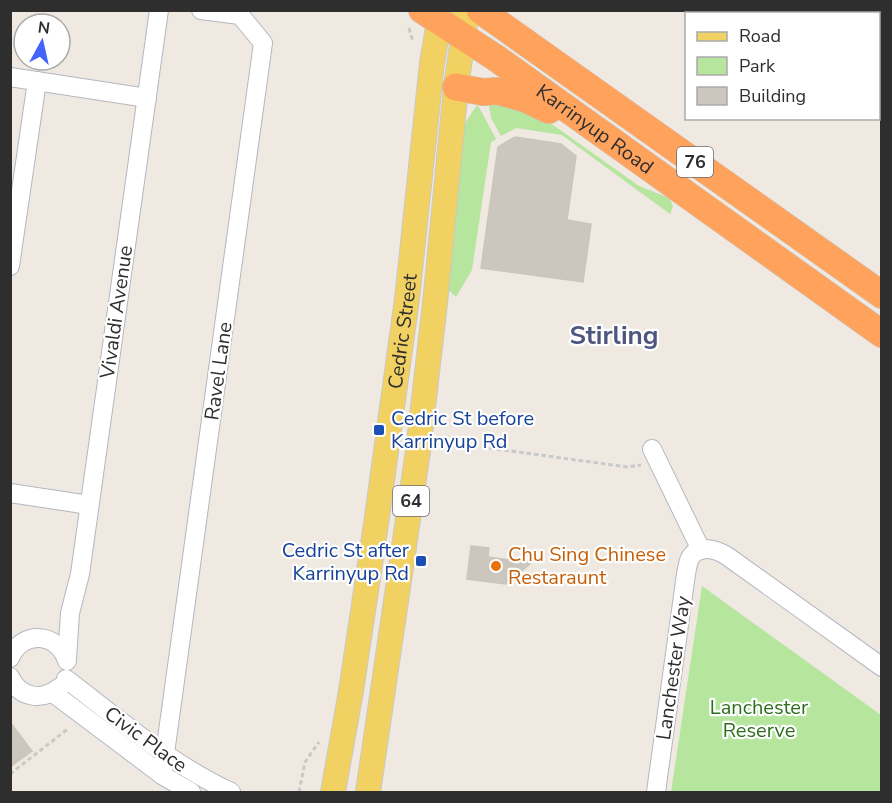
<svg xmlns="http://www.w3.org/2000/svg" width="892" height="803" font-family="'Nunito Sans',sans-serif">
<style>
.green{fill:#b6e59e}
.building{fill:#cbc7bf;stroke:#cbc5ba;stroke-width:1.5}
.lines{fill:none;stroke-linecap:round;stroke-linejoin:round}
.minor-casing{stroke:#b4b7c1;stroke-width:20}
.major-casing{stroke:#c9c9c9;stroke-width:26}
.highway-casing{stroke:#c9c9c9;stroke-width:28}
.path{stroke:#c9c9c9;stroke-width:3;stroke-dasharray:4.5 3;stroke-linecap:butt}
.minor{stroke:#fff;stroke-width:18}
.major{stroke:#f2d163;stroke-width:24}
.highway{stroke:#ffa35c;stroke-width:27}
.transit-dot{fill:#1a4fb4;stroke:#fff;stroke-width:2}
.food-dot{fill:#e8710a;stroke:#fff;stroke-width:2}
.labels{text-anchor:middle;stroke-width:4.5;stroke-linejoin:round;paint-order:stroke}
.shield{fill:#fff;stroke:#6d6d6d;stroke-width:1.5}
.shield-label{font-size:18px;font-weight:bold;fill:#2e2e2e}
.street-label{font-size:20px;fill:#2e2e2e;stroke:#fff}
.transit-label{font-size:20px;fill:#164399;stroke:#fff;text-anchor:start}
.food-label{font-size:20px;fill:#c56008;stroke:#fff;text-anchor:start}
.park-label{font-size:20px;fill:#2c6e1b;stroke:#fff}
.district-label{font-size:26px;font-weight:bold;fill:#4d5680;stroke:#fff}
</style>
<rect width="100%" height="100%" fill="#efe9e1"/>
<g class="green">
<path d="M488,99L539,115L639,186L669,198L673,206L670,214L562,135L516,128L501,136L491,118Z"/>
<path d="M477,105L480,109L496,139L491,142L472,270L456,297L446,288L461,129Z"/>
<path d="M702,586L881,715V792H671Z"/>
</g>
<g class="building">
<path d="M515,137L561,144L576,156L567,220L591,224L583,282L481,268L498,147Z"/>
<path d="M471,546L489,548L488,557L531,563L506,584L467,579Z"/>
<path d="M10,722L32,751L10,767Z"/>
</g>
<g class="lines">
<g class="minor-casing">
<g id="minor">
<path d="M746,10L750,14"/>
<path d="M10,77L147,98"/>
<path d="M878,101L882,103"/>
<path d="M10,266L37,81"/>
<path d="M652,449L701,550"/>
<path d="M10,493L89,505"/>
<path d="M10,658C22,629 59,633 67,661"/>
<path d="M67,659L70,613L80,574L159,10"/>
<path d="M10,677C20,699 43,701 60,687"/>
<path d="M66,679C119,719 170,764 231,792"/>
<path d="M53,693L162,775L191,792"/>
<path d="M162,775L263,43L240,15L201,10"/>
<path d="M656,792L686,574C687,569 688,562 690,558C699,544 716,549 727,556L882,667"/>
</g>
</g>
<g class="major-casing">
<g id="major">
<path id="s1" d="M333,792L351,691L376,524L407,299L432,63L441,10"/>
<path d="M368,792L418,451L435,303L456,87L467,10"/>
</g>
</g>
<g class="highway-casing">
<g id="highway">
<path id="s2" d="M422,10L496,58L882,334"/>
<path d="M480,10L882,295"/>
<path d="M456,87L483,92L497,91L526,99L549,110"/>
</g>
</g>
<g class="path">
<path d="M409,28L413,42"/>
<path d="M482,447L627,467L641,465"/>
<path d="M10,774L69,728"/>
<path d="M299,792L305,762L319,742"/>
</g>
<use href="#minor" class="minor"/>
<use href="#major" class="major"/>
<use href="#highway" class="highway"/>
</g>
<g class="transit-dot">
<rect x="373" y="424" width="12" height="12" rx="3"/>
<rect x="415" y="555" width="12" height="12" rx="3"/>
</g>
<circle class="food-dot" cx="496" cy="566" r="6"/>
<g class="labels">
<g class="shield">
<rect x="677" y="147" width="36" height="30" rx="4.5"/>
<rect x="393" y="486" width="36" height="30" rx="4.5"/>
</g>
<g class="shield-label">
<text x="695" y="168">76</text>
<text x="411" y="507">64</text>
</g>
<g class="street-label">
<text dy="7" stroke="none"><textPath href="#s2" startOffset="210">Karrinyup Road</textPath></text>
<text transform="translate(116 312) rotate(-82)" y="7">Vivaldi Avenue</text>
<text dy="7" stroke="none"><textPath href="#s1" startOffset="466">Cedric Street</textPath></text>
<text transform="translate(218 371) rotate(-82)" y="7">Ravel Lane</text>
<text transform="translate(673 668) rotate(-82)" y="7">Lanchester Way</text>
<text transform="translate(146 739) rotate(36)" y="7">Civic Place</text>
</g>
<g class="transit-label">
<text x="391" y="425">Cedric St before<tspan x="391" dy="23">Karrinyup Rd</tspan></text>
<text x="409" y="557" text-anchor="end">Cedric St after<tspan x="409" dy="23">Karrinyup Rd</tspan></text>
</g>
<g class="food-label">
<text x="508" y="561">Chu Sing Chinese<tspan x="508" dy="23">Restaraunt</tspan></text>
</g>
<g class="park-label">
<text x="759" y="714">Lanchester<tspan x="759" dy="23">Reserve</tspan></text>
</g>
<g class="district-label">
<text x="614" y="344">Stirling</text>
</g>
</g>
<rect width="892" height="803" fill="none" stroke="#2e2e2e" stroke-width="24"/>
<rect x="685" y="12" width="195" height="108" fill="#ffffff" stroke="#ababab" stroke-width="1.5"/>
<rect x="697" y="32" width="30" height="9" fill="#f2d163" stroke="#ababab" stroke-width="1.5"/>
<text x="739" y="42" font-size="18" fill="#2e2e2e">Road</text>
<rect x="697" y="57" width="30" height="18" fill="#b6e59e" stroke="#ababab" stroke-width="1.5"/>
<text x="739" y="72" font-size="18" fill="#2e2e2e">Park</text>
<rect x="697" y="87" width="30" height="18" fill="#cbc7bf" stroke="#ababab" stroke-width="1.5"/>
<text x="739" y="102" font-size="18" fill="#2e2e2e">Building</text>
<g transform="translate(42 42) rotate(8)"><circle r="28" fill="#ffffff" stroke="#ababab" stroke-width="1.5"/>
<path d="M0-4.5L10 22L0 15L-10 22Z" fill="#4264fb"/>
<text y="-9" font-size="16" font-weight="bold" text-anchor="middle" fill="#2e2e2e">N</text>
</g>
</svg>
